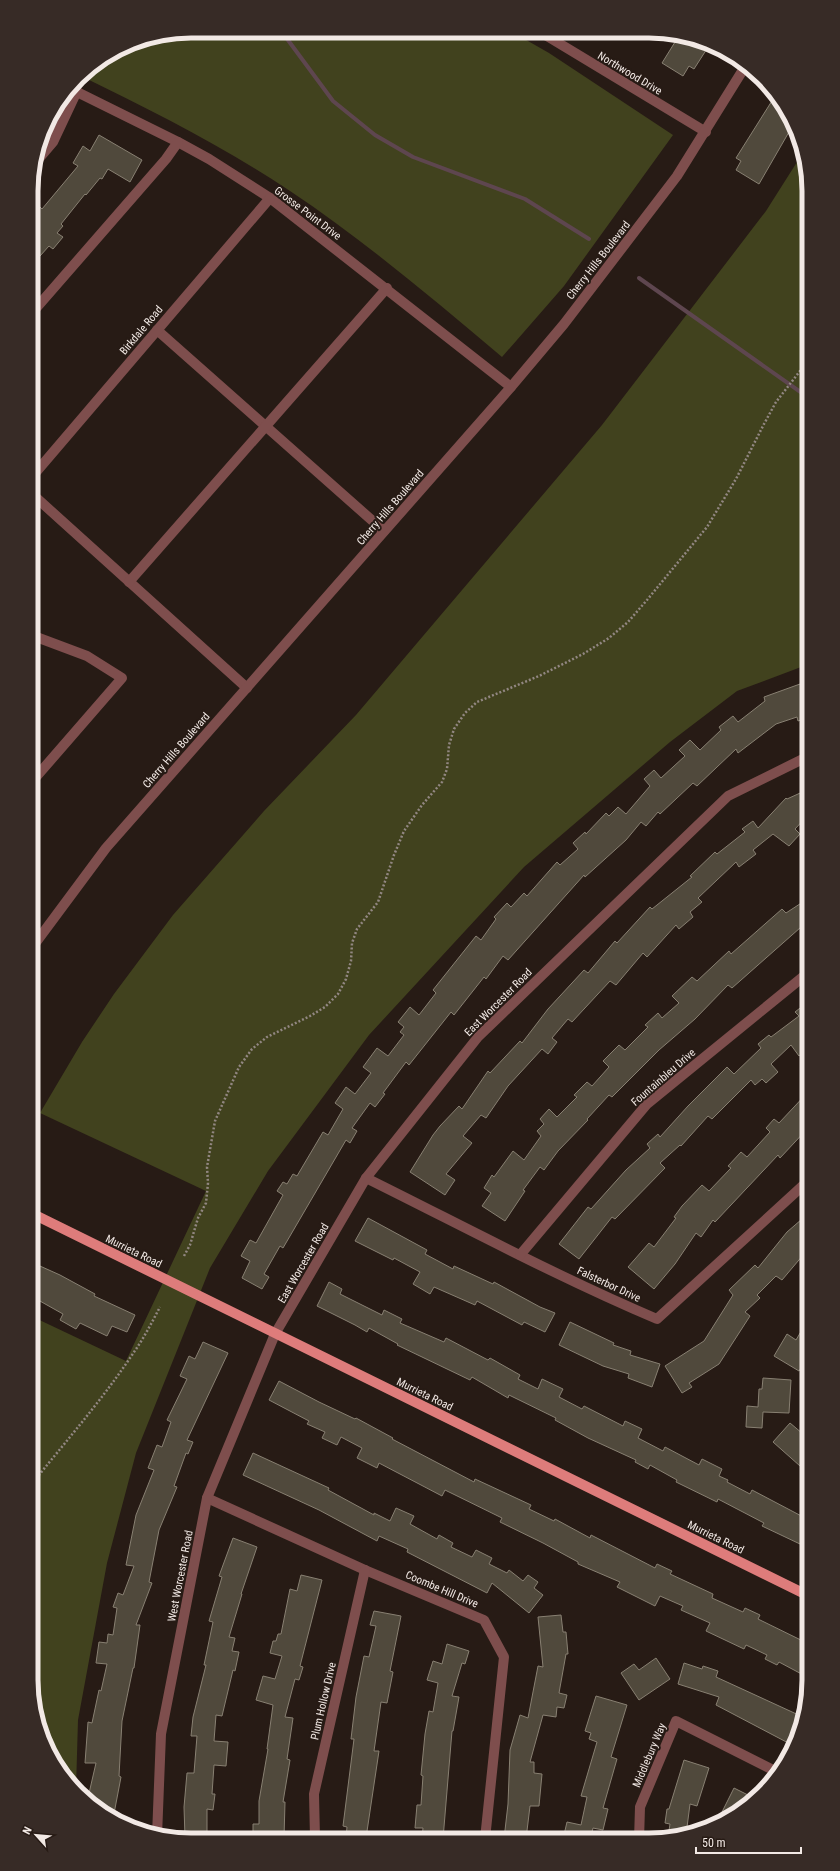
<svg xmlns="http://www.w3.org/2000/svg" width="840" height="1871" font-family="'Roboto Condensed',sans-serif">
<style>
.green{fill:#41421e}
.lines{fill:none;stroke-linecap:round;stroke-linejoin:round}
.stream{stroke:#5e464f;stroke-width:4}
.building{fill:#50493c;stroke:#888072}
.path{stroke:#928782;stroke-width:2.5;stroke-dasharray:2 2;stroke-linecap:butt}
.minor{stroke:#7e4e4d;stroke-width:10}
.major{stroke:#de7c7b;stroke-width:10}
.labels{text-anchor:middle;stroke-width:4;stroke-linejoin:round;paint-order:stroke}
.street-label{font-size:11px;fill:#f2e9e5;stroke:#271b15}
.rim{fill:none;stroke:#f2e9e5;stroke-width:5}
</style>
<rect width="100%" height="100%" fill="#271b15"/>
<g class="green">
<path d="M191,31L514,33L549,53L673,135L564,286L502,357C433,299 365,241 290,191C224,147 153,111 81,76L85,71L130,43Z"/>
<path d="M804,151L809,191V664L737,691L670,742L524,867L369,1035L268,1171L210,1268L136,1453L107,1563L78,1720L76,1789L53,1760L37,1722L31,1680V1316L126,1361L206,1191L40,1113L82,1042L114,994L173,915L264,811L356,715L602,425L766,211Z"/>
</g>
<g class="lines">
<g class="stream">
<path d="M282,32L333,101L375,135L413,157L525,199L589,239"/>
<path d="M639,278L809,398"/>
</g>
</g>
<g class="building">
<path d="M680,34L710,44L694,69L689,66L683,76L662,63Z"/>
<path d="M775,96L787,111L793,125L759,184L736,170L741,161L736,158Z"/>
<path d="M99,135L142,160L130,182L108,169L102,179L100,178L86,195L85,194L61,224L63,226L57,233L63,237L53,249L49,246L40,256L38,255L31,263V217L40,207L42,209L78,166L73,163L83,146L90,151Z"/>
<path d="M800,684L809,709V717L798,721L797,717L776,724L738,753L736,749L697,786L693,783L660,814L658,812L646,826L641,822L626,840L585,877L584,875L508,960L503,956L486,979L484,977L454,1015L451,1012L409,1065L406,1062L383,1093L385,1094L375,1107L370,1103L352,1128L357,1131L350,1143L346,1140L283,1248L280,1246L264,1274L269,1277L262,1289L242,1278L250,1261L241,1256L250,1240L256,1243L283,1195L277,1191L283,1182L287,1184L293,1174L297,1176L323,1132L328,1135L343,1109L335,1103L346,1087L355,1094L371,1073L363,1067L377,1048L388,1056L404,1035L400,1032L404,1027L398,1022L410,1007L419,1015L436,993L433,990L476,936L481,940L496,919L494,917L507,903L511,907L524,893L527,896L557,862L560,865L578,849L573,843L585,832L586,834L606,813L609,816L618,807L626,814L650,786L644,779L654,770L661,778L685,756L679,750L690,740L700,750L721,730L719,727L733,716L738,722L765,701L764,697Z"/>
<path d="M809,789V814L795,829L800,834L789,846L773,834L753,850L756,854L739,867L736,862L698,898L702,902L690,912L693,917L679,929L676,925L647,957L643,953L616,985L610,981L572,1022L568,1019L552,1038L557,1042L548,1054L542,1049L508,1086L486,1118L481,1115L463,1136L472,1143L446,1174L455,1180L445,1195L410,1172L433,1135L440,1126L459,1106L462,1109L488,1071L490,1073L520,1041L522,1043L548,1009L584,970L588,973L615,941L617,943L650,907L652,909L692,877L690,876L715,852L717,854L745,832L742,829L753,821L758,828L786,798L787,799Z"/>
<path d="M809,898V920L732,988L728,985L695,1019L659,1050L612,1097L609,1095L587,1119L588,1120L558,1151L544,1170L540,1167L523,1190L525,1191L505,1221L482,1206L491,1193L484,1188L492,1175L494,1177L513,1151L524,1160L541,1136L537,1131L544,1124L540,1119L549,1109L557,1117L577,1097L574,1095L587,1082L592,1086L609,1067L603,1061L619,1045L625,1050L648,1027L645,1025L658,1013L662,1018L679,1003L672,996L692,977L697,981L729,951L731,954L782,909L786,913Z"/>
<path d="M809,1001V1048L799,1056L791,1045L771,1064L778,1072L766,1083L762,1079L755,1085L751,1080L712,1119L708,1116L681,1146L680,1145L660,1163L665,1168L615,1219L612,1217L579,1259L559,1244L588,1207L591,1209L626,1170L650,1148L647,1144L658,1134L660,1137L688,1106L727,1067L734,1074L761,1048L758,1044L769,1035L771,1037L799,1016L795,1012Z"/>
<path d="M809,1091V1127L780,1158L778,1155L715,1222L713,1220L701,1237L696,1233L675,1264L654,1289L628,1267L649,1243L654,1247L676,1218L674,1217L682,1206L702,1185L709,1191L731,1168L728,1166L741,1152L747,1157L770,1132L766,1128L774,1119L779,1123Z"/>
<path d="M809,1213V1246L802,1253L804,1254L782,1280L776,1276L757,1295L760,1298L745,1312L750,1316L719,1364L689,1383L692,1387L682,1393L665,1366L704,1341L733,1295L729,1290L755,1265L758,1268L787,1232Z"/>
<path d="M368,1218L427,1250L425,1254L453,1269L454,1266L493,1284L494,1282L540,1307L555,1313L545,1332L524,1322L522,1325L477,1301L475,1305L434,1287L430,1294L413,1284L420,1272L394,1258L393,1260L355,1241Z"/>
<path d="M31,1262L60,1275L95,1294L94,1296L135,1315L127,1332L112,1326L107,1336L80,1323L76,1329L60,1320L63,1314L31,1296Z"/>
<path d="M329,1282L342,1289L340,1294L382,1315L384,1310L402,1319L400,1323L444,1342L446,1338L488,1360L490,1358L520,1375L518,1379L538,1389L542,1379L563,1389L559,1397L582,1409L584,1406L623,1426L625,1421L642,1429L638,1438L663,1451L665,1447L699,1465L702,1459L722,1469L719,1476L728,1480L727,1482L750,1494L752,1490L809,1520V1545L802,1541L800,1544L762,1526L764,1523L718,1499L717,1502L676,1482L677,1480L650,1465L648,1469L635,1462L636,1460L588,1438L555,1420L556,1418L509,1395L508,1398L472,1377L470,1380L397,1345L398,1344L369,1328L367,1332L355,1325L317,1306Z"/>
<path d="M809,1318V1355L799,1371L774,1356L787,1334L796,1340Z"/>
<path d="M570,1322L614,1343L613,1345L631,1351L630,1355L660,1364L652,1387L628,1378L629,1374L603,1366L559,1345Z"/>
<path d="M203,1342L228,1353L187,1440L193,1442L188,1454L186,1453L174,1486L177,1487L159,1530L149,1582L152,1583L136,1625H140L134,1668H133L122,1721L119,1776L121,1777L113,1819L87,1802L96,1763H85L88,1722L92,1723L99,1690L101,1691L107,1664L96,1663L99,1642L107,1643L108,1634L113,1635L117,1608L113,1607L118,1593L123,1595L134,1566L126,1565L136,1515L154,1470L148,1468L157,1445L162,1447L171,1422L167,1420L187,1379L180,1376L189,1356L195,1359Z"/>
<path d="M763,1378L791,1380L789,1413L763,1412L762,1428L746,1427L747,1406L758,1407L759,1389H762Z"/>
<path d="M279,1381L319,1402L355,1419L356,1418L393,1438L392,1439L474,1482L475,1479L531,1505L529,1509L554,1521L555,1519L590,1538L591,1535L655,1568L657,1564L672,1571L670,1574L713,1594L712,1598L743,1612L745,1608L760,1615L758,1619L809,1644V1678L779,1662L777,1665L765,1659L767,1655L746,1645L744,1649L706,1631L710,1623L681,1610L683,1606L660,1596L655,1606L617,1587L620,1582L578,1564V1562L543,1543L500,1522L502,1518L445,1490L442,1496L379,1463L377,1468L357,1458L362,1448L341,1437L337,1445L322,1438L325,1432L307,1424L309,1421L269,1400Z"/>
<path d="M790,1423L809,1439V1474L773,1442Z"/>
<path d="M253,1453L329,1488L328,1490L374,1515V1513L390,1521L396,1508L414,1516L410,1524L437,1539L439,1535L453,1543L451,1547L472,1557L476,1550L492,1558L489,1564L507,1573L509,1570L523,1581L528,1575L538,1582L534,1588L543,1595L529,1613L492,1583L487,1593L407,1552L408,1549L379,1536L377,1541L319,1510L243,1475Z"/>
<path d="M233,1538L257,1547L241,1594H242L229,1637L235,1638L232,1651L239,1652L235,1671L233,1670L222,1716L216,1715L214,1741L228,1742L226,1766L214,1765L212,1794H215L213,1810L207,1809V1837H185L184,1807L187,1773H194L197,1736H191L193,1717L206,1665H204L213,1622L209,1621L222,1577L219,1576Z"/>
<path d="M301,1575L322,1580L300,1666L303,1667L299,1680L295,1679L285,1717L293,1718L287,1759L290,1760L283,1802H285L284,1838H253V1824H259V1801L268,1749H267L273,1705L256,1700L263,1676L275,1679L282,1656L270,1653L273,1641H276L278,1634H281L290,1589L297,1591Z"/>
<path d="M374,1611L401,1616L390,1671L393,1672L387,1703L381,1702L374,1751H379L366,1838H346L347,1827L343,1826L354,1739H351L356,1697L364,1656L369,1657L376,1626L370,1625Z"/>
<path d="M561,1615L563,1632H566L568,1654H566L559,1693L567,1695L564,1708L557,1707L556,1717L543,1715L530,1762H534V1773L542,1774L539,1806H530L526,1839H504L508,1804L510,1750L520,1715L528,1718L538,1666L543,1667L538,1617Z"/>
<path d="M447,1644L469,1651L465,1664L462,1663L452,1696L459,1697L453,1731H452L443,1839H422L423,1828H415L417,1805H421L423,1776L421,1775L425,1734L429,1711L433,1712L438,1683L427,1680L433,1661L442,1664Z"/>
<path d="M656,1658L670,1679L639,1700L621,1673L634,1664L639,1670Z"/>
<path d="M684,1663L702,1669L703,1666L718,1671L716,1677L803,1717L794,1746L716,1705L719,1697L678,1684Z"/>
<path d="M596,1696L627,1705L611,1757L617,1759L603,1808L608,1809L603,1830L593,1828L590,1840L563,1839L567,1822L581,1825L587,1797L581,1796L597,1742L589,1739L591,1733L585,1731Z"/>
<path d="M684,1760L709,1768L697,1806L690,1804L686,1835L668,1837L670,1824L665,1823L667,1809H669Z"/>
<path d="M734,1788L754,1798L738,1813L717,1822Z"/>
</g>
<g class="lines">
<g class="path">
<path d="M184,1256L190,1245L198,1218L206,1203L208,1183L207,1167L215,1121L239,1067L252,1049L267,1037L310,1016L325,1007L338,994L346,979L351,961L352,943L357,929L378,902L394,855L404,831L422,805L442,782L447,769L449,745L454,729L465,713L477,702L539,676L583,654L609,638L628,622L647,600L707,527L736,479L764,424L776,402L800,371L809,351"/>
<path d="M31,1485C66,1441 103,1399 134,1352C144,1338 152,1322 160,1307"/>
</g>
<g class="minor">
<path d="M542,33L706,132"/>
<path d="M71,89L178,142L209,159L270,198L511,387"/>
<path d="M36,162L53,142L77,91"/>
<path d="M31,314L166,159L178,142"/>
<path d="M157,330L384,531"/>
<path d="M31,478L270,198"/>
<path d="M31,493L247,688"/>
<path d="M129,582L387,288"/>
<path d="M31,775L36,777L122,678L87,656L31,635"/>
<path d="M31,949L106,848L511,387L564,324L677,176L746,65"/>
<path d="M366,1178C463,1226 558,1277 657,1319L809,1180"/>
<path d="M520,1255L647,1104L809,972"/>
<path d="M207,1498L365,1570L484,1620L504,1657L485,1839"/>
<path d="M157,1836L161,1734L207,1498L275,1334L366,1178L478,1037L728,796L809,756"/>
<path d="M315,1838L314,1794L365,1570"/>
<path d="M639,1840L640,1807L676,1721L779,1773"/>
</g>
<path class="major" d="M31,1213L809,1596"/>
</g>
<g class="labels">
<g class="street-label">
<text transform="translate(630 73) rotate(31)" y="4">Northwood Drive</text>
<text transform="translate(308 213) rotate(37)" y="4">Grosse Point Drive</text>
<text transform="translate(598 260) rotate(-52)" y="4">Cherry Hills Boulevard</text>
<text transform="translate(141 330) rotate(-50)" y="4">Birkdale Road</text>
<text transform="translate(390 507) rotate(-49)" y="4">Cherry Hills Boulevard</text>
<text transform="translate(176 750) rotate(-49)" y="4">Cherry Hills Boulevard</text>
<text transform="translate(498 1002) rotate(-45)" y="4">East Worcester Road</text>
<text transform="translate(663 1077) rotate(-41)" y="4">Fountainbleu Drive</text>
<text transform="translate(134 1251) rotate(26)" y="4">Murrieta Road</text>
<text transform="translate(303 1263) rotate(-60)" y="4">East Worcester Road</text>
<text transform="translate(609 1284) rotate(25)" y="4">Falsterbor Drive</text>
<text transform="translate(425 1394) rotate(26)" y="4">Murrieta Road</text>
<text transform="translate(716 1537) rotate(26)" y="4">Murrieta Road</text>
<text transform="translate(180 1576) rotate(-79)" y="4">West Worcester Road</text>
<text transform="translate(442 1589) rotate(23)" y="4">Coombe Hill Drive</text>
<text transform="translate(323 1701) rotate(-77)" y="4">Plum Hollow Drive</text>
<text transform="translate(649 1755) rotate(-67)" y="4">Middlebury Way</text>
</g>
</g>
<path d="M0 0H840V1871H0ZM191 38H649A153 153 0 0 1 802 191V1680A153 153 0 0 1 649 1833H191A153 153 0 0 1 38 1680V191A153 153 0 0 1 191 38Z" fill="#372b26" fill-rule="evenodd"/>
<path class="rim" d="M191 38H649A153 153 0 0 1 802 191V1680A153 153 0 0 1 649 1833H191A153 153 0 0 1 38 1680V191A153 153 0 0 1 191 38Z"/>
<g transform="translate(36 1835) rotate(297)" stroke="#271b15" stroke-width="3" paint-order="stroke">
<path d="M0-3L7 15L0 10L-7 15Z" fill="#f2e9e5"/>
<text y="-6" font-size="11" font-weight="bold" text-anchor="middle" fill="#f2e9e5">N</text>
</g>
<path d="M696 1847v6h105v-6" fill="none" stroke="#f2e9e5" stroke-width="2"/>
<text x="702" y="1847" font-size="12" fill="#f2e9e5" stroke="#271b15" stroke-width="3" paint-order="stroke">50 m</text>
</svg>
